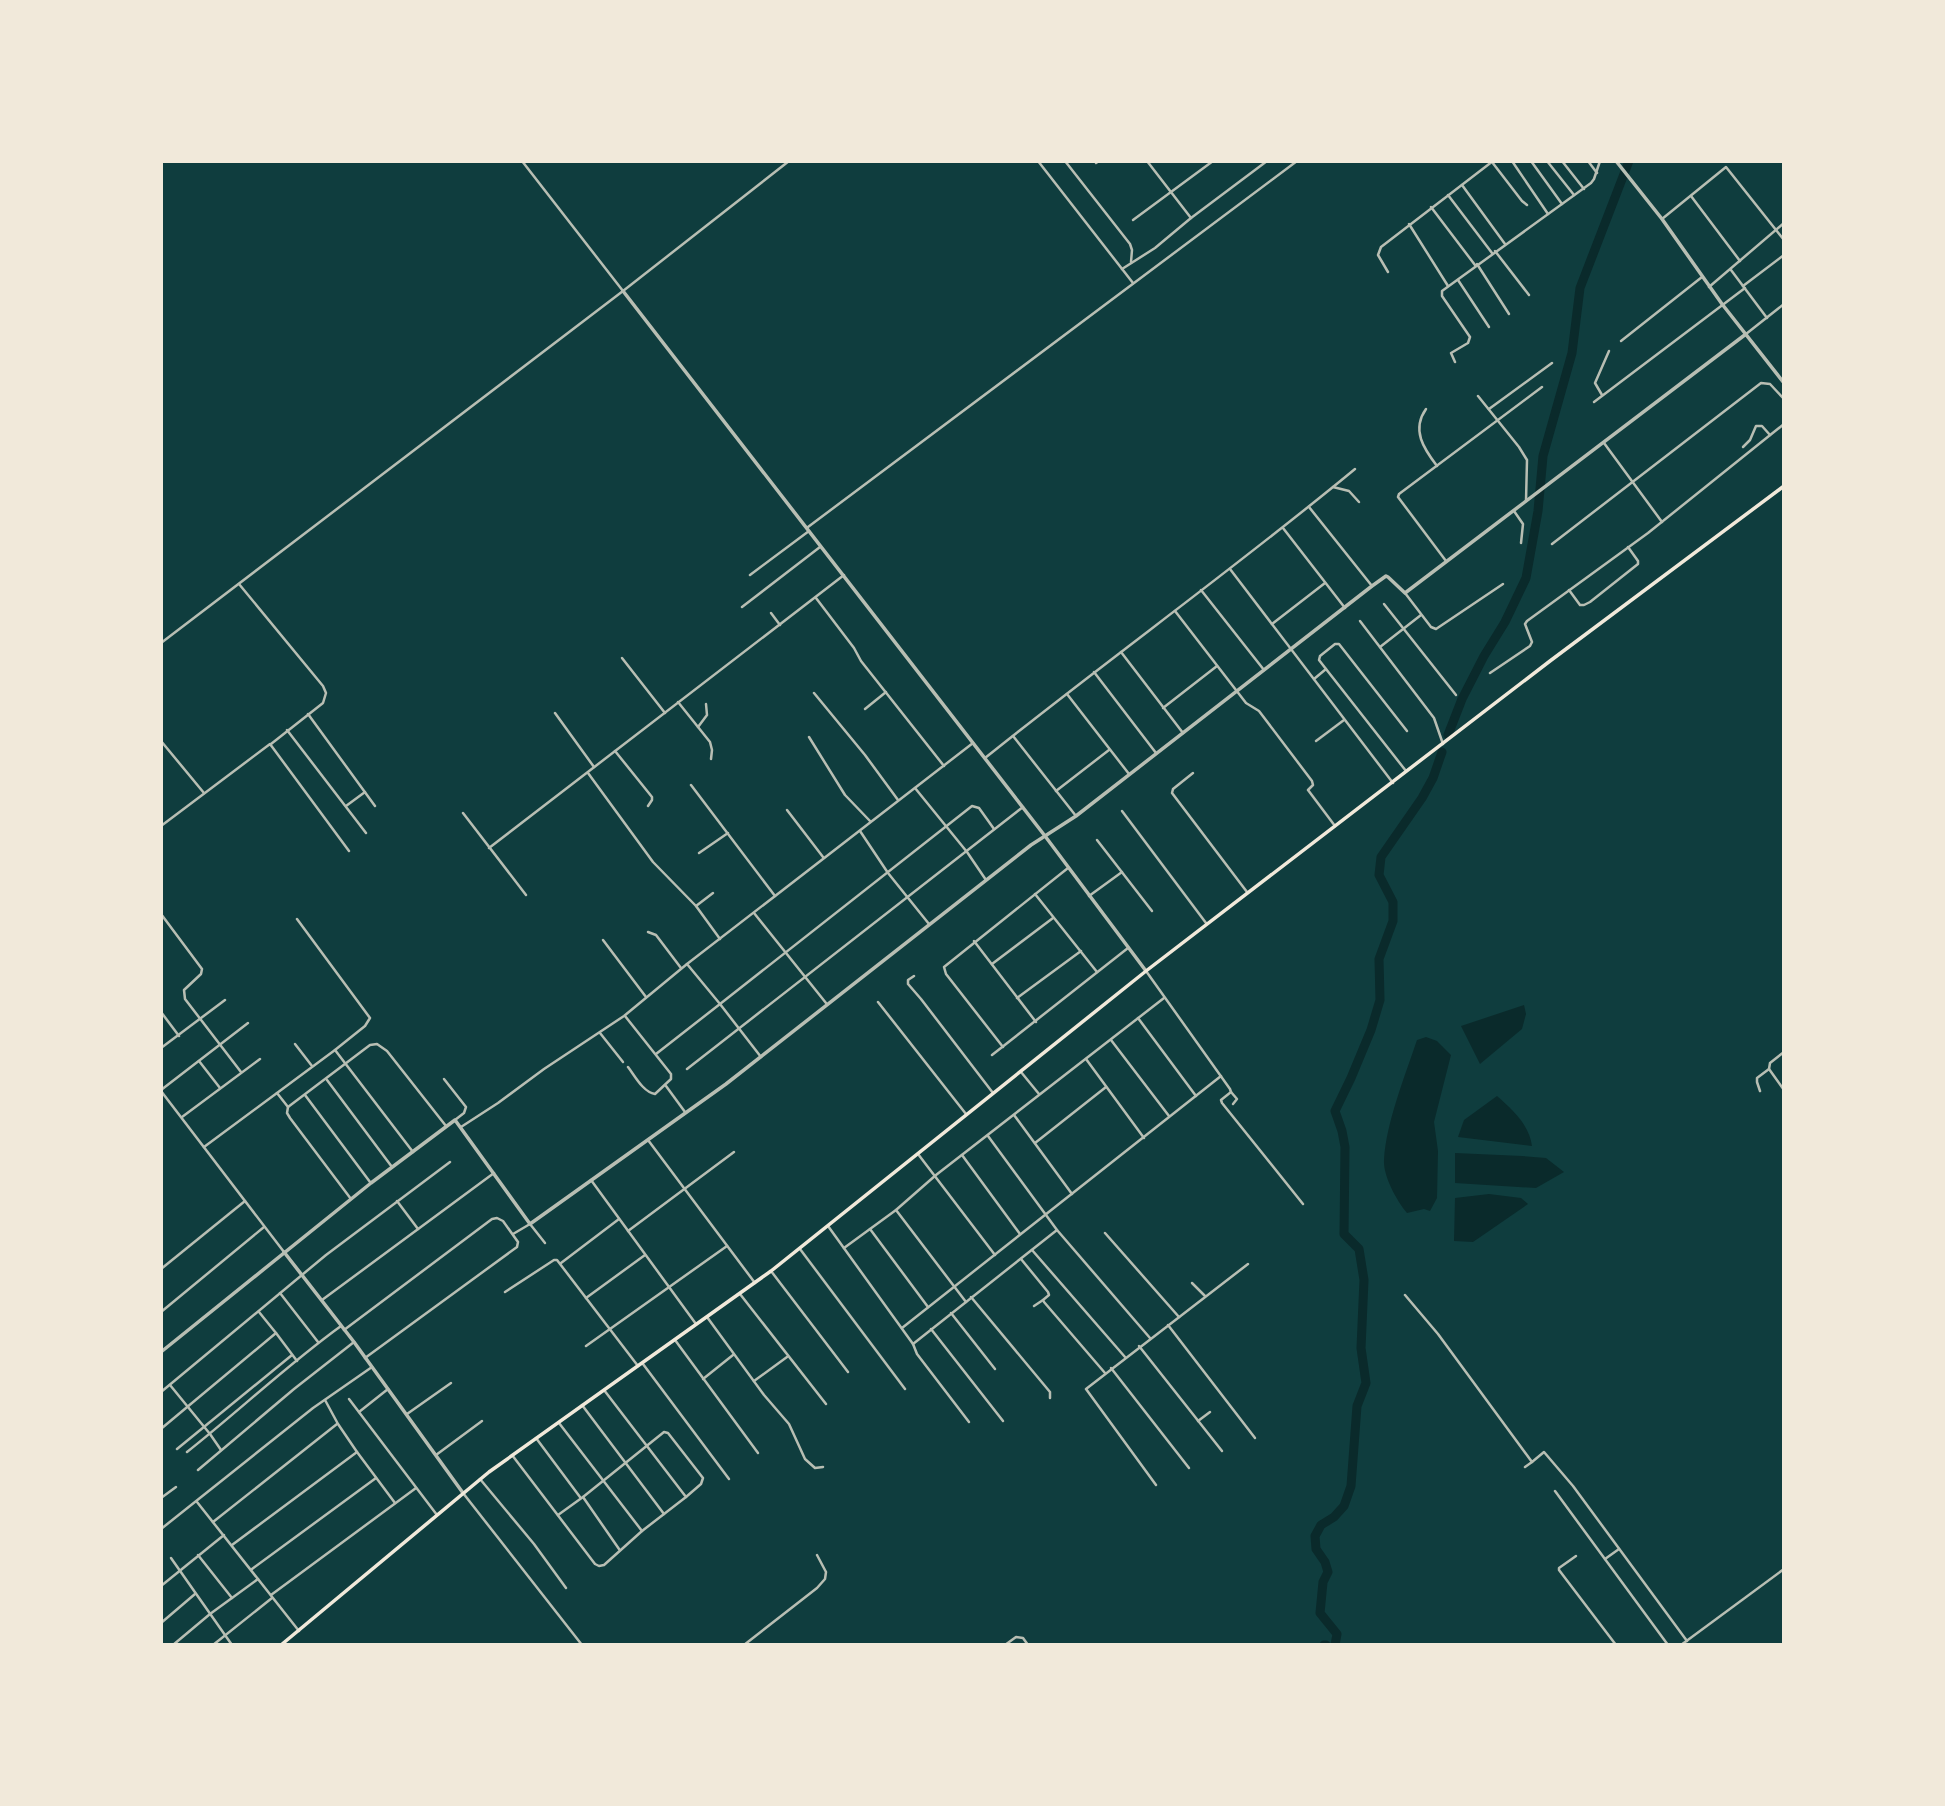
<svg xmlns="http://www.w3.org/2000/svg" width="1945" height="1806" font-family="Literata,serif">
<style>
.water{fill:#0a2a2b}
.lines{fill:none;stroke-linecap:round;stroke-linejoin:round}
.river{stroke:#0a2a2b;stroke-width:9}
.minor{stroke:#b8beb3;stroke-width:2.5}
.tertiary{stroke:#b8beb3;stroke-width:3.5}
.secondary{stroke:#f1e9da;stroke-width:3.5}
</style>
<rect width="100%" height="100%" fill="#0f3d3e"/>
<g class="water">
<path d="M1524,1005L1526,1014L1522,1029L1480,1064L1461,1026Z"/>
<path d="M1426,1037L1437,1041L1451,1055L1434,1122L1438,1151L1437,1198L1430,1211L1424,1209L1407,1213C1397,1201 1383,1176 1384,1160C1386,1123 1405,1076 1417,1040Z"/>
<path d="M1497,1096C1514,1111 1529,1125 1532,1146L1458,1137L1464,1120Z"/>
<path d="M1455,1153L1522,1156L1546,1158L1564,1172L1536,1188L1455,1183Z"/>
<path d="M1489,1194L1521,1198L1528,1204L1473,1242L1454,1241L1455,1198Z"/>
</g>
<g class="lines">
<g class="river">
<path d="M1448,735L1462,699L1484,656L1505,622L1526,578L1538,511L1543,456L1572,353L1580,288L1629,161"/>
<path d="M1324,1645H1326"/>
<path d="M1335,1645L1337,1634L1320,1613L1323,1582L1328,1572L1325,1562L1316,1549L1315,1536L1321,1525L1334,1517L1344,1506L1351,1486L1357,1406L1366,1383L1361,1348L1364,1280L1359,1249L1344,1234L1345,1147L1342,1131L1335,1111L1351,1078L1371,1030L1380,1000L1379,959L1393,921V902L1379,875L1381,857L1422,798L1433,778L1442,752"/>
</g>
<g class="minor">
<path d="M522,161L623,291"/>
<path d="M1038,161L1133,283"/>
<path d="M1065,161L1130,244L1132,250L1131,262"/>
<path d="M1147,161L1191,218"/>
<path d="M1512,161L1548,214"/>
<path d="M1531,161L1562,204"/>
<path d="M1547,161L1574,195"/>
<path d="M1562,161L1584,189"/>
<path d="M1588,161L1597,173"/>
<path d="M1492,162L1522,201L1527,205"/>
<path d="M1096,163L1099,161"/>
<path d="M1462,185L1505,244"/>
<path d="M1448,195L1492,253"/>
<path d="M1691,196L1740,261"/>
<path d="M1431,207L1475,265"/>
<path d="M1662,219L1726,167L1784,240"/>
<path d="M1133,220L1213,161"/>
<path d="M1409,224L1448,286"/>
<path d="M1495,251L1529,295"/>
<path d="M1477,264L1509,314"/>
<path d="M1122,269L1155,248L1191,218L1267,161"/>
<path d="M1731,270L1767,318"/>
<path d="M1388,272L1378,255L1381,247L1493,161"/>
<path d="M1458,280L1489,327"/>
<path d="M1743,286L1784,255"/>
<path d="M1709,287L1784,223"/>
<path d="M1746,334L1784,304"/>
<path d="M1621,341L1702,277"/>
<path d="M1455,362L1451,353L1468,343L1470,337L1442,296V291L1591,183L1594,179L1600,161"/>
<path d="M1602,395L1595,383L1609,351"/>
<path d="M1478,396L1519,447L1527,460L1526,501"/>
<path d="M1594,402L1745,288"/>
<path d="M1426,409C1411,430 1424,449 1437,466"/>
<path d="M1489,409L1552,363"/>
<path d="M1604,443L1662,522"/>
<path d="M1743,447L1750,440L1756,426H1762L1770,435"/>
<path d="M1333,487L1349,491L1359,502"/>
<path d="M1309,507L1372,586"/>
<path d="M1514,511L1523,524L1521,543"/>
<path d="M808,527L1297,161"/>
<path d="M1283,528L1345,608"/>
<path d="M1552,544L1761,383L1770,384L1784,399"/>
<path d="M1446,561L1398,497L1399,494L1542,387"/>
<path d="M1230,569L1393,783"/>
<path d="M750,575L809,531"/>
<path d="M239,584L323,686L326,693L323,703L271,744"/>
<path d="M1201,590L1264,670"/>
<path d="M1569,590L1580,605H1584L1590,602L1638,564V561L1628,547"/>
<path d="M1405,593L1431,627L1436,629L1503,584"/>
<path d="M816,598L854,648L861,661L944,766"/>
<path d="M1384,604L1456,695"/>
<path d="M742,607L820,547"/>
<path d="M1175,611L1246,703L1259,711L1312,781L1313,785L1308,790L1335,826"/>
<path d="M771,613L780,625"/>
<path d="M1360,621L1434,718L1443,744"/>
<path d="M1272,624L1325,583"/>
<path d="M161,643L623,291L789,161"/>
<path d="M1380,647L1421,615"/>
<path d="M1121,652L1183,733"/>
<path d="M622,658L665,713"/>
<path d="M1326,669L1406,771"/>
<path d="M1094,672L1156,753"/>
<path d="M1490,673L1530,646L1532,642L1525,624L1527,621L1648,533L1784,424"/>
<path d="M1314,679L1326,669L1319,660L1320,656L1335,644H1339L1407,731"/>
<path d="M814,693L865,755L898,800"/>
<path d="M1067,694L1129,774"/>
<path d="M678,702L710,742L712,750L711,759"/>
<path d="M1163,708L1217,666"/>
<path d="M865,709L886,692"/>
<path d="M555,713L594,767"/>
<path d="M308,714L375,806"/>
<path d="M698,727L707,715L706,704"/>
<path d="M287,730L366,833"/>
<path d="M1013,736L1076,816"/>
<path d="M809,737L845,795L870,821"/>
<path d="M161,741L204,793"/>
<path d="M1316,741L1344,720"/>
<path d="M615,751L652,797V800L648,806"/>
<path d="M985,758C1107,660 1234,569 1355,469"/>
<path d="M588,773L653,862L696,906L720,939"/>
<path d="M1193,773L1173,789L1172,793L1247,892"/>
<path d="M691,785L775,896"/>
<path d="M915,788L967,852L986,880"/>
<path d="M1056,791L1109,750"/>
<path d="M346,806L365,792"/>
<path d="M787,810L823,857"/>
<path d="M1122,811L1206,923"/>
<path d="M463,813L526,895"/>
<path d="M161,826L270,744L349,851"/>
<path d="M860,831L888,873L929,924"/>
<path d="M1097,840L1152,911"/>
<path d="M489,848L844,575"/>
<path d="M699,853L728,833"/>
<path d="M1035,894L1097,972"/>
<path d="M1089,896L1122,872"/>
<path d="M696,906L713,893"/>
<path d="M754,913L826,1003"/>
<path d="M161,914L202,969L201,974L184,990L185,999L241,1072"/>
<path d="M297,919L370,1018L365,1026L335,1050L413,1152"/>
<path d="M648,932L656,935L681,968"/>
<path d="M603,940L646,997"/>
<path d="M974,941L1036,1022"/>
<path d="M992,964L1053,918"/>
<path d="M1146,971L1230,1089L1231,1092L1221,1100L1222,1103L1303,1204"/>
<path d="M914,976L908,980V984L921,999L993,1093"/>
<path d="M1017,998L1081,951"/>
<path d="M878,1002L966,1114"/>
<path d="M161,1012L179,1036"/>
<path d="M625,1016L671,1074V1079L655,1094C643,1092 635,1076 628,1067"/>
<path d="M1138,1018L1196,1096"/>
<path d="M600,1033L623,1062"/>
<path d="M1111,1040L1169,1116"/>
<path d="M295,1044L312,1066"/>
<path d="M1003,1047L946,974L944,967L1068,868"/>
<path d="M161,1048L225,1000"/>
<path d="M656,1054L720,1004L687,964"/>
<path d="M992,1055L1128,948"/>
<path d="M761,1057L720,1004L972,806L979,808L994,829"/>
<path d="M1086,1059L1144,1138"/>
<path d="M199,1061L220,1088"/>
<path d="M687,1069L1023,807"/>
<path d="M1769,1069L1784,1090"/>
<path d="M1021,1072L1039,1094"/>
<path d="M444,1079L466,1107L464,1113L455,1120"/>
<path d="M327,1080L392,1167"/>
<path d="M666,1086L685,1112"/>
<path d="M161,1090L248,1023"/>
<path d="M161,1091L284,1252"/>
<path d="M1760,1091L1757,1082V1078L1769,1069L1770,1063L1784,1052"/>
<path d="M1231,1092L1237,1099L1233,1104"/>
<path d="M277,1093L335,1050"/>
<path d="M305,1095L370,1182"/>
<path d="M1014,1115L1072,1194"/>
<path d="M182,1117L260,1059"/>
<path d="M461,1127L498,1103L544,1069L624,1016L687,964L973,743"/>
<path d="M988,1136L1057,1230L1150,1338"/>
<path d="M648,1140L755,1283"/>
<path d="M1035,1143L1106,1087"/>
<path d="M204,1147L277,1093L288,1107"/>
<path d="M918,1154L995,1255"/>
<path d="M962,1155L1020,1234"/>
<path d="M591,1180L696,1324"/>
<path d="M351,1199L290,1118L287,1113L288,1107L370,1045L377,1044L387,1051L446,1126"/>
<path d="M397,1201L418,1229"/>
<path d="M896,1210L966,1302"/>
<path d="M828,1226L913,1344L1057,1230"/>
<path d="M870,1229L928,1307"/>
<path d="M628,1231L734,1152"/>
<path d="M1105,1233L1179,1317"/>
<path d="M513,1234L530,1224L545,1243"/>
<path d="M844,1248L896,1210L936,1175L1164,998"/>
<path d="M800,1249L905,1389"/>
<path d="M1032,1250L1125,1357"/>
<path d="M1021,1259L1048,1292L1049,1295L1043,1300L1044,1302L1105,1373"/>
<path d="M561,1263L619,1219"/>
<path d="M161,1269L245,1201"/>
<path d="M771,1271L848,1372"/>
<path d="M1192,1283L1205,1296"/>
<path d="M505,1292L554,1260H557L638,1366"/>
<path d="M280,1293L318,1342"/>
<path d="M740,1294L826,1404"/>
<path d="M1405,1295L1438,1334L1532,1462L1544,1452L1573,1486L1687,1641"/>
<path d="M971,1297L1050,1392V1398"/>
<path d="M586,1298L645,1255"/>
<path d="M322,1300L494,1173"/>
<path d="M1034,1306L1043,1300"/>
<path d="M161,1312L264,1227"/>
<path d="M951,1313L995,1369"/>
<path d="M707,1317L764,1395L789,1424L805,1459L815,1468L823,1467"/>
<path d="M1168,1325L1255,1438"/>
<path d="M902,1328L1221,1076"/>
<path d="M931,1329L1003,1421"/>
<path d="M344,1330L492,1219L497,1218L503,1221L518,1242L517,1247L365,1358"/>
<path d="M276,1333L297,1361"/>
<path d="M675,1340L758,1453"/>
<path d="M913,1344L917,1354L969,1422"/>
<path d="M586,1346L727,1246"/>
<path d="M1139,1346L1222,1451"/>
<path d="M643,1364L729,1479"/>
<path d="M1111,1368L1189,1468"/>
<path d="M703,1379L733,1355"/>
<path d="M754,1381L787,1357"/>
<path d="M170,1385L210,1434L221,1450"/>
<path d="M161,1392L326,1255L450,1162"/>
<path d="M349,1399L437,1515"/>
<path d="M582,1405L664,1514"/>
<path d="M359,1412L388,1389"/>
<path d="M407,1414L451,1383"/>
<path d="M1198,1421L1210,1412"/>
<path d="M559,1423L642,1531"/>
<path d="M162,1428L276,1333L259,1312"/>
<path d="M536,1438L580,1497"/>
<path d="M177,1449L292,1355"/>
<path d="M187,1452C239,1411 287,1365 341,1326"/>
<path d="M357,1452L395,1503"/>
<path d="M436,1455L482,1421"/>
<path d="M512,1455L595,1564L599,1566L604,1565L642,1531L686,1497L604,1390"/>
<path d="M1525,1467L1532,1462"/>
<path d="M198,1470L294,1389L354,1342"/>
<path d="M480,1479L534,1544L566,1588"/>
<path d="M1156,1485L1086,1389L1248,1264"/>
<path d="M1555,1491L1668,1645"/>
<path d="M463,1493L582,1645"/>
<path d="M583,1497L619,1549"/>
<path d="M161,1498L176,1487"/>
<path d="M197,1502L299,1631"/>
<path d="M558,1515L583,1497L664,1432L668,1433L703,1478L701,1484L686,1497"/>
<path d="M213,1522L337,1424"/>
<path d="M161,1529L313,1408L372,1367"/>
<path d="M232,1545L357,1452L338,1424L325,1400"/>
<path d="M198,1555L232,1598"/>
<path d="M1576,1556L1559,1568V1570L1616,1645"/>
<path d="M171,1558L232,1645"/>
<path d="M1605,1559L1619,1549"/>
<path d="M252,1569L376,1478"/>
<path d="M161,1586L224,1535"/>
<path d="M271,1595L416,1488"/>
<path d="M161,1623L195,1594"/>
<path d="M173,1645L210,1614L258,1579"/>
<path d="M213,1645L272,1598"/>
<path d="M744,1645L817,1588L825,1579L826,1572L817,1555"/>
<path d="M1005,1645L1016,1637L1023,1638L1028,1645"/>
<path d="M1681,1645L1784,1569"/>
</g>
<g class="tertiary">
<path d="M1616,161L1662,219L1722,304L1784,383"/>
<path d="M623,291L1045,836L1146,971"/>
<path d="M284,1252L354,1342L463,1493"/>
<path d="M161,1352L371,1183L455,1120L530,1224L726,1084L1031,845L1076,816L1372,586L1386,576L1388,577L1405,593L1746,334"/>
</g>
<path class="secondary" d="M281,1645L489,1472L771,1271L1146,971L1550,661L1784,486"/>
</g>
<rect width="1945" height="1806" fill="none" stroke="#f1e9da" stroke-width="326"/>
</svg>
